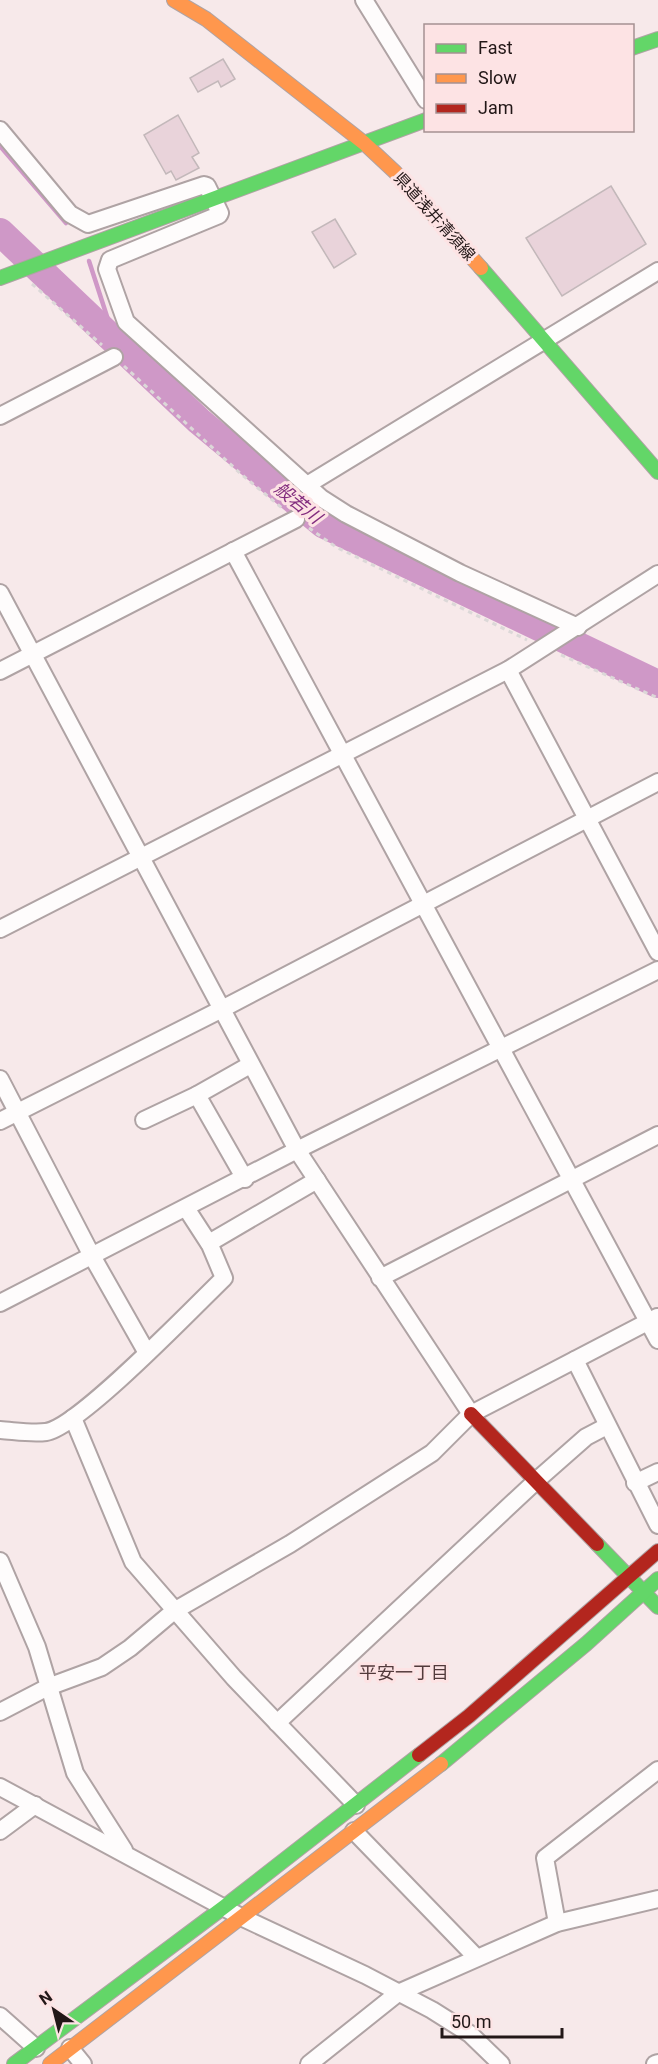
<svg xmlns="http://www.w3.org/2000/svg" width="658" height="2064" font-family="Roboto,'Noto Sans JP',sans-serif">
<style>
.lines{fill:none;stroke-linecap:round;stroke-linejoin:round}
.stream{stroke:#cf98c7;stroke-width:4.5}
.river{stroke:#cf98c7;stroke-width:28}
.building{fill:#e9d3da;stroke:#c3b8ba;stroke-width:1.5}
.street-casing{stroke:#afa3a4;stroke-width:20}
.fast-casing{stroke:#afa3a4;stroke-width:16}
.slow-casing{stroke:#afa3a4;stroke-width:16}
.jam-casing{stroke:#afa3a4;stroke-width:16}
.path{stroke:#dcd8d8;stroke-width:3;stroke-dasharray:4.5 4.5;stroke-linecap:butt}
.street{stroke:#fefcfc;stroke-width:16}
.fast{stroke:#63d668;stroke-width:14}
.slow{stroke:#ff974d;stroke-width:14}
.jam{stroke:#b3261e;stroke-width:14}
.labels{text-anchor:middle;stroke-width:6;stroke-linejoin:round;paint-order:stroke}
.street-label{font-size:16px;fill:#221717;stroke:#fde3e4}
.water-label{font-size:18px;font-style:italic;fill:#822c7e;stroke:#fde3e4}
.neighbourhood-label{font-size:18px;fill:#523a3b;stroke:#fde3e4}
</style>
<rect width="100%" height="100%" fill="#f7e9ea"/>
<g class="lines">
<g class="stream">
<path d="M0,146L66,223"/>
<path d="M89,261L114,338"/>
</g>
<path class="river" d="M0,232L199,421L323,524L658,684"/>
</g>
<g class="building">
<path d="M223,59L235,79L221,87L218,81L198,92L190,78Z"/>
<path d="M178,115L199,153L192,157L199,168L176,180L171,171L166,174L144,135Z"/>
<path d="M611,186L646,244L562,296L526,238Z"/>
<path d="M335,219L356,254L334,268L312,232Z"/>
</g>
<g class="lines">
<g class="street-casing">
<g id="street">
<path d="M364,0L426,100"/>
<path d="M0,130L70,214L88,224L204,185L207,186L220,213L219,215L110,260L107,269L126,322L321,498L346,514L460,573L578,627"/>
<path d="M0,416L114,357"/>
<path d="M307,485L658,271"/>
<path d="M233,551L658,1340"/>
<path d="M0,593L297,1150L471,1414"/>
<path d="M508,670L658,952"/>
<path d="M0,671L296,519"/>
<path d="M0,929L508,670L658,574"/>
<path d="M0,1079L92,1256L147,1353"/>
<path d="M144,1120L197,1095"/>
<path d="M0,1121L222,1009L658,782"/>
<path d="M245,1179L197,1095L250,1065"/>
<path d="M209,1243L317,1180"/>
<path d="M380,1278L658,1135"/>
<path d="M0,1303L297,1150L658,970"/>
<path d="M575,1360L658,1525"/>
<path d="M73,1418L133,1562L234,1678L356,1805"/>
<path d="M0,1430C15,1431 32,1434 46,1432C78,1428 195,1306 224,1278L210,1245L186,1208"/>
<path d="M635,1483L658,1472"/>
<path d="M0,1561L37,1647L75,1773L124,1850"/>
<path d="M0,1712L48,1687L102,1667L130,1648L174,1611L290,1544L432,1453L471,1414L657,1317"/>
<path d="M277,1723L536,1481L586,1437L607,1426"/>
<path d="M0,1787L243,1918L365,1975L432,2010L470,2034L501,2064"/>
<path d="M0,1831L35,1805"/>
<path d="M354,1831L476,1957"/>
<path d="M557,1923L545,1858L658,1770"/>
<path d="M0,2016L36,2048"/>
<path d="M70,2048L83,2064"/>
<path d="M309,2064L398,1993L557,1923L658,1899"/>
<path d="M655,2064L658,2063"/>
</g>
</g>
<g class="fast-casing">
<g id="fast">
<path d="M632,48L658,39"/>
<path d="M481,268L658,472"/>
<path d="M0,278L426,120"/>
<path d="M597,1544L658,1607"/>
<path d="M441,1764L586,1644L658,1579"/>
<path d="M14,2064L224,1907L419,1755"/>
</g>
</g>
<g class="slow-casing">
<g id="slow">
<path d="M174,0L206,19L364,143L395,172L481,268"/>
<path d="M50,2064L441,1764"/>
</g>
</g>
<g class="jam-casing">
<g id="jam">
<path d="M471,1414L597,1544"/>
<path d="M419,1755L469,1716L658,1551"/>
</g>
</g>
<g class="path">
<path d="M32,284L102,345"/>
<path d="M124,366L241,474L282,508"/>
<path d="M309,528L336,547L527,640"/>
<path d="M561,655L658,698"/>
</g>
<use href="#street" class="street"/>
<use href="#fast" class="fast"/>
<use href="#slow" class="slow"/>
<use href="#jam" class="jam"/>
</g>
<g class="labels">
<g class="street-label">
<text transform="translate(435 216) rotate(48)" y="6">県道浅井清須線</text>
</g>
<g class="water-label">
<text transform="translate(298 503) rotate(39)" y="6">般若川</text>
</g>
<g class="neighbourhood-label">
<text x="404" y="1679">平安一丁目</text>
</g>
</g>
<rect x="424" y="24" width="210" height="108" fill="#fde3e4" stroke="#a59192" stroke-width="1.5"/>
<rect x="436" y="44" width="30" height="9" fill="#63d668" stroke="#a59192" stroke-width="1.5"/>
<text x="478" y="54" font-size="18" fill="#221717">Fast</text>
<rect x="436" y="74" width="30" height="9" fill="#ff974d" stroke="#a59192" stroke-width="1.5"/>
<text x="478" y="84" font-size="18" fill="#221717">Slow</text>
<rect x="436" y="104" width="30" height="9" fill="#b3261e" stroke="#a59192" stroke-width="1.5"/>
<text x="478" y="114" font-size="18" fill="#221717">Jam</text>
<g transform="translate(54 2010) rotate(325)" stroke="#fde3e4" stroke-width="4.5" paint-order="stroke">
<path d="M0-4.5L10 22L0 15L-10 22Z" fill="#221717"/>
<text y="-9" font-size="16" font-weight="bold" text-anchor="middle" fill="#221717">N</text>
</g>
<path d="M442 2028v9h120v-9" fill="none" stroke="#221717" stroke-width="3"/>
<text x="451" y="2028" font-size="18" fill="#221717" stroke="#fde3e4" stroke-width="4.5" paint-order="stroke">50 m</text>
</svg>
